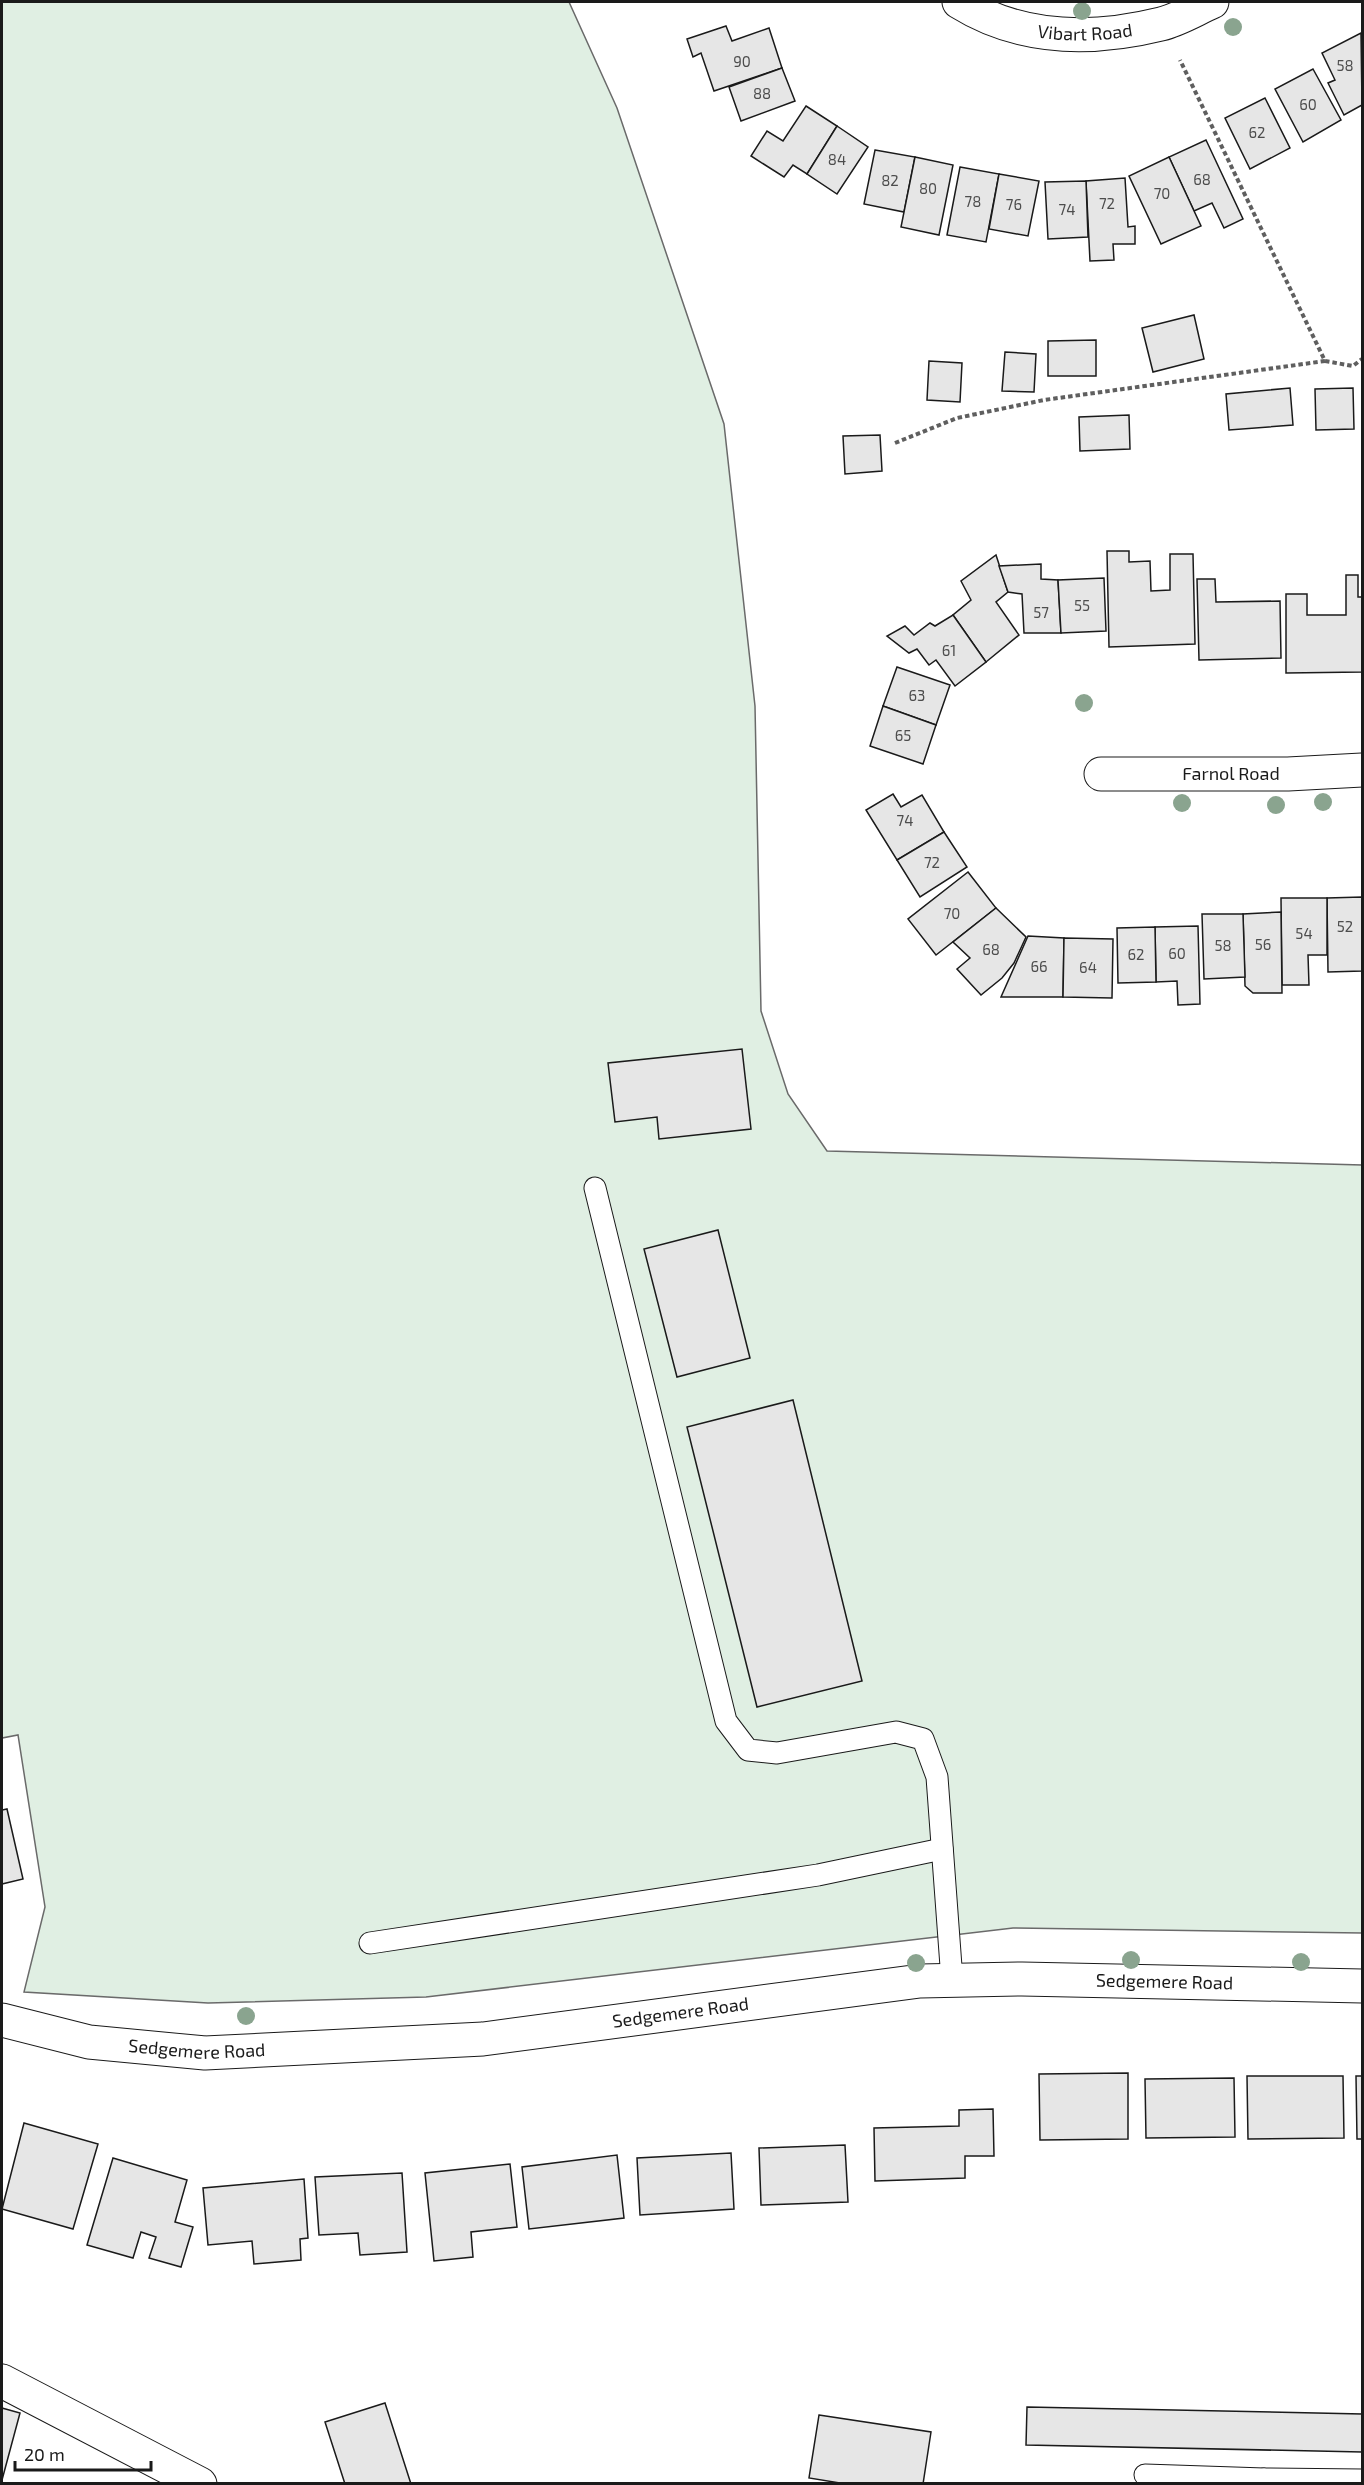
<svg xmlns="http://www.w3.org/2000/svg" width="1364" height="2485" font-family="'Exo 2',sans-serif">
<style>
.green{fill:#e0efe3;stroke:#6a6a6a;stroke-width:1.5}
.building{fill:#e6e6e6;stroke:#1a1a1a;stroke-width:1.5}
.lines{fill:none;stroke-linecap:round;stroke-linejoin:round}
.service-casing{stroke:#1a1a1a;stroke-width:23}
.minor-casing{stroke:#1a1a1a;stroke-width:35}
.path{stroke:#5f5f5f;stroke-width:4;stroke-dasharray:4.5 3;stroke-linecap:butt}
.service{stroke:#fff;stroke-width:21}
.minor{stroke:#fff;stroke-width:33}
.tree{fill:#8aa48f}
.labels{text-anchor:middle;stroke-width:4.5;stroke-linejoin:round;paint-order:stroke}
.number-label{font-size:15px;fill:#4d4d4d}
.street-label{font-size:18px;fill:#1a1a1a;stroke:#fff}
</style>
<rect width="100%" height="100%" fill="#fff"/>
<path class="green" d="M2,2H569L617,108L724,424L755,706L761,1011L788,1094L827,1151L1362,1165V1933L1013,1928L426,1997L208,2003L24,1992L45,1907L18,1735L2,1738Z"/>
<g class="building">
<path d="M726,26L732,41L769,28L782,68L714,91L701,53L693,57L687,39Z"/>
<path d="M1361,33L1362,105L1344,115L1328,83L1335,80L1322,53Z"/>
<path d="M782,68L795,101L741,121L729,87Z"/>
<path d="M1313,69L1341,120L1303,142L1275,89Z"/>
<path d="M1265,98L1290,148L1250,169L1225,118Z"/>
<path d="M806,106L837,126L807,174L793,165L784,177L751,156L767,131L783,141Z"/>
<path d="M837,126L868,147L837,194L807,174Z"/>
<path d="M1206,140L1243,219L1224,228L1212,203L1194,211L1169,157Z"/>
<path d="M875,150L915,157L904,212L864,204Z"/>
<path d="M915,157L953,165L939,235L901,227Z"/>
<path d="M1169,157L1201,226L1161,244L1129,176Z"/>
<path d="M960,167L999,174L986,242L947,235Z"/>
<path d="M999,174L1039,181L1028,236L989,229Z"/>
<path d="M1125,178L1128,227L1135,226V244H1113L1114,260L1090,261L1086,181Z"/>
<path d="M1086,181L1088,237L1048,239L1045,182Z"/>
<path d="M1194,315L1204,359L1153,372L1142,328Z"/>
<path d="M1096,340V376H1048V341Z"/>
<path d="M1005,352L1036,354L1034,392L1002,391Z"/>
<path d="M929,361L962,363L960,402L927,400Z"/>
<path d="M1290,388L1293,425L1229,430L1226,394Z"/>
<path d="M1353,388L1354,429L1316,430L1315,389Z"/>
<path d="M1129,415L1130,449L1080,451L1079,417Z"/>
<path d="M880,435L882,471L845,474L843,436Z"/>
<path d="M1107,551H1129V562L1150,561L1151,591L1170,590V554H1193L1195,644L1109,647Z"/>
<path d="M996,555L1008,592L996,602L1019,635L986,662L953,615L971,600L961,581Z"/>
<path d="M1041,564V579L1058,580L1061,633H1024L1022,594L1008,592L999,566Z"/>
<path d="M1346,575H1358V597H1362V672L1286,673V594H1307V615H1346Z"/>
<path d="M1104,578L1106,631L1061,633L1058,580Z"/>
<path d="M1197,579H1215L1216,602L1280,601L1281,658L1199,660Z"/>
<path d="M953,615L986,662L955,686L936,660L929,665L917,649L909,653L887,636L905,626L914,635L930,623L935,626Z"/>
<path d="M897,667L950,685L936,725L883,706Z"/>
<path d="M883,706L936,725L923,764L870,746Z"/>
<path d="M893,794L901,807L922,795L944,832L897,860L866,810Z"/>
<path d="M944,832L967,867L920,897L897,860Z"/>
<path d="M968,872L996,908L936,955L908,919Z"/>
<path d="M1362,897V971L1328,972L1327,898Z"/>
<path d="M1281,898H1327V955H1308L1309,985H1282Z"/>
<path d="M996,908L1026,937L1014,963L1002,978L981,995L957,969L970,958L953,942Z"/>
<path d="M1281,912L1282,993H1253L1245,986L1243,914Z"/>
<path d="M1202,914H1243L1245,977L1204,979Z"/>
<path d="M1198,926L1200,1004L1178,1005L1177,981L1156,982L1155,927Z"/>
<path d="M1155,927L1156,982L1118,983L1117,928Z"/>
<path d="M1028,936L1064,938L1063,997H1001Z"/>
<path d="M1064,938L1113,939L1112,998L1063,997Z"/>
<path d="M742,1049L751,1129L659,1139L657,1117L615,1122L608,1063Z"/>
<path d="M718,1230L750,1358L677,1377L644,1249Z"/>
<path d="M793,1400L862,1681L757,1707L687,1427Z"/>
<path d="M7,1809L23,1879L2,1884V1810Z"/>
<path d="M1128,2073V2139L1040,2140L1039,2074Z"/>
<path d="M1247,2076H1343L1344,2138L1248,2139Z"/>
<path d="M1356,2076H1362V2139H1357Z"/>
<path d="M1234,2078L1235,2137L1146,2138L1145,2079Z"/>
<path d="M993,2109L994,2156H965V2178L875,2181L874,2128L959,2126V2110Z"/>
<path d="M24,2123L98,2144L73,2229L2,2209Z"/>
<path d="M845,2145L848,2202L761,2205L759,2148Z"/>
<path d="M731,2153L734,2209L640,2215L637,2158Z"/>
<path d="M617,2155L624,2218L529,2229L522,2167Z"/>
<path d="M113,2158L187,2180L175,2222L193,2227L181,2267L149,2258L156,2237L141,2232L133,2258L87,2245Z"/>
<path d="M510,2164L517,2227L471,2232L473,2257L434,2261L425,2173Z"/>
<path d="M402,2173L407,2252L360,2255L358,2233L319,2235L315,2177Z"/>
<path d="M304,2179L308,2238L300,2239L301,2260L254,2264L252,2241L208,2245L203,2188Z"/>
<path d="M385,2403L411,2484H345L325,2422Z"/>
<path d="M1027,2407L1362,2414V2452L1026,2445Z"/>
<path d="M2,2408L20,2413L2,2480Z"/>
<path d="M819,2415L931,2432L923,2484H846L809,2478Z"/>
</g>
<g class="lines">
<g class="service-casing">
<g id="service">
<path d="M595,1188L726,1721L748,1750L777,1753L896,1732L923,1739L937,1777L952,1980"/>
<path d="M370,1943L818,1875L942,1849"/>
<path d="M1145,2475L1264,2479"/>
<path d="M1264,2484V2479L1362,2480"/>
</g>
</g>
<g class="minor-casing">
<g id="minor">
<path id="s1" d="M959,2C1020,40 1092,41 1161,24C1178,20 1196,9 1212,2"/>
<path id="s2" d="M1101,774H1288L1362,770"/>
<path id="s3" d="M2,2020L89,2042L205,2053L483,2039L920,1981L1022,1979L1362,1986"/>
<path d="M2,2381L200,2484"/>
</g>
</g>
<g class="path">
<path d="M1325,361L1353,366L1362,359"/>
<path d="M895,443L957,418L1044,400L1325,361L1180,60"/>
</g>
<use href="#service" class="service"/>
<use href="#minor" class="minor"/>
</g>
<g class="tree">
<circle cx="1082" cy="11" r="9"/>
<circle cx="1233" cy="27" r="9"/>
<circle cx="1084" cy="703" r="9"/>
<circle cx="1323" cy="802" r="9"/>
<circle cx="1182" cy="803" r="9"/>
<circle cx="1276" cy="805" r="9"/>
<circle cx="1131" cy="1960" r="9"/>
<circle cx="1301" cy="1962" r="9"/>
<circle cx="916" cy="1963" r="9"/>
<circle cx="246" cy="2016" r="9"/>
</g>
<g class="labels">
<g class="number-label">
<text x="742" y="67">90</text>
<text x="1345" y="71">58</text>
<text x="762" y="99">88</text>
<text x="1308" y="110">60</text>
<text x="1257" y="138">62</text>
<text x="837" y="165">84</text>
<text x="1202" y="185">68</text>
<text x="890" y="186">82</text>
<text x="928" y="194">80</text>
<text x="1162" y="199">70</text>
<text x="973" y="207">78</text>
<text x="1107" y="209">72</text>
<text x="1014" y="210">76</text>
<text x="1067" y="215">74</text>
<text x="1082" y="611">55</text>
<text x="1041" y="618">57</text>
<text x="949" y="656">61</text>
<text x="917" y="701">63</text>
<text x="903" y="741">65</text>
<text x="905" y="826">74</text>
<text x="932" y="868">72</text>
<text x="952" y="919">70</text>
<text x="1345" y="932">52</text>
<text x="1304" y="939">54</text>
<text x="1263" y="950">56</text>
<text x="1223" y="951">58</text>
<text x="991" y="955">68</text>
<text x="1177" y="959">60</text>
<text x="1136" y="960">62</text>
<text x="1039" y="972">66</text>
<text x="1088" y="973">64</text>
</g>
<g class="street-label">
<text dy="6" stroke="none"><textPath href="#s1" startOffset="132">Vibart Road</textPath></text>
<text dy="6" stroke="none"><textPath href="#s2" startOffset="130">Farnol Road</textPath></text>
<text dy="6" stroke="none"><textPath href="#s3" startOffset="1170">Sedgemere Road</textPath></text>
<text dy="6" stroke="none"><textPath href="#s3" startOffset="684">Sedgemere Road</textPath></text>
<text dy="6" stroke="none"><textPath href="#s3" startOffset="198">Sedgemere Road</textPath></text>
</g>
</g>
<rect width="1364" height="2485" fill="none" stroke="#1a1a1a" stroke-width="6"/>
<path d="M15 2461v9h136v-9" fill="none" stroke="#1a1a1a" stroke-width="3"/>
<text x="24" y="2461" font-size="18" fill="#1a1a1a" stroke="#ffffff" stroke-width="4.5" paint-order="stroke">20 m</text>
</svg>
